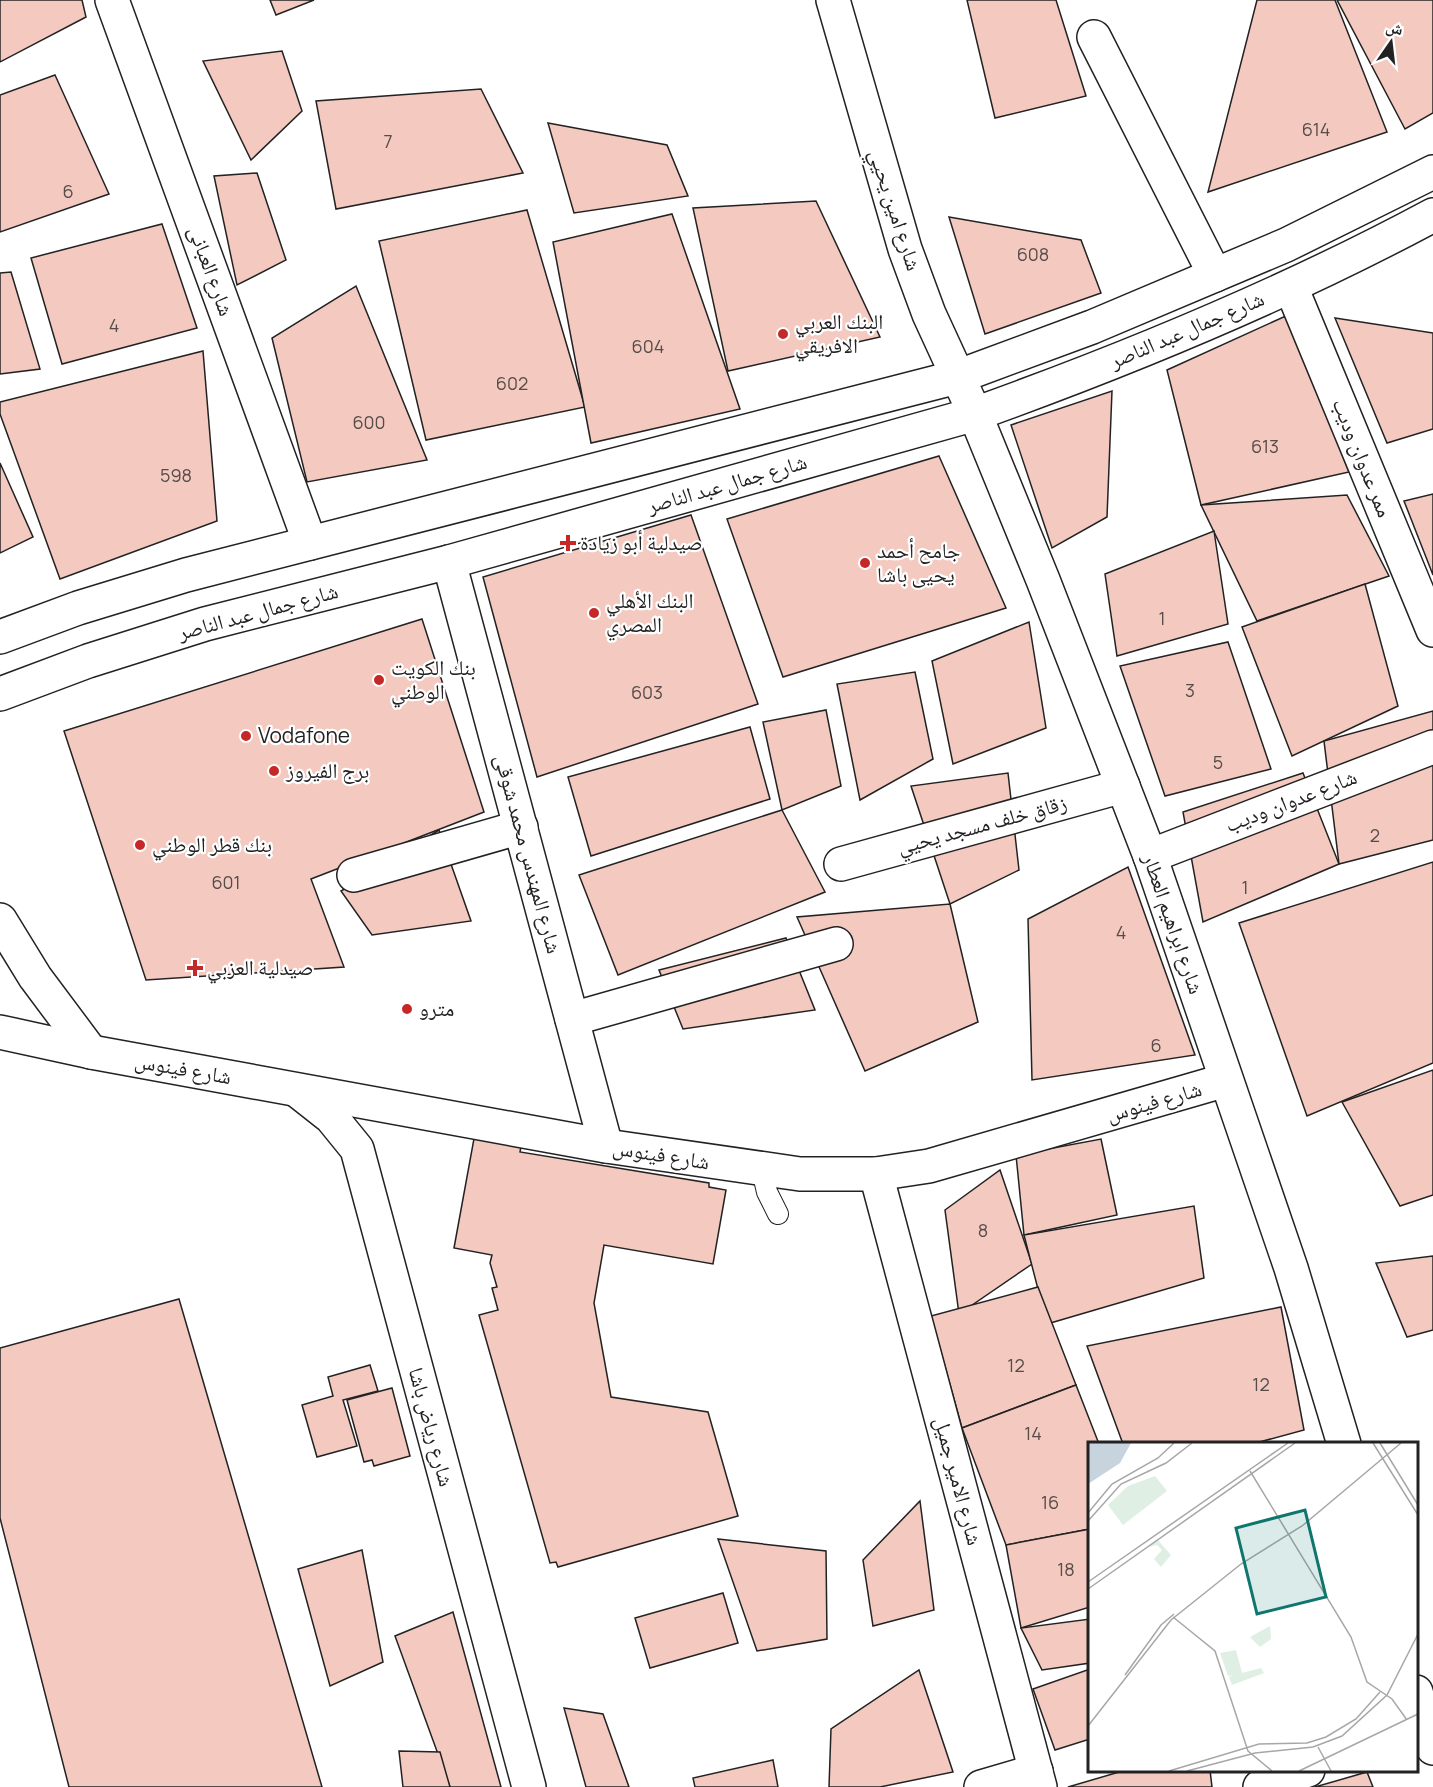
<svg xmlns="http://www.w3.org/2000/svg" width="1433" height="1787" font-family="Manrope,'Noto Naskh Arabic',sans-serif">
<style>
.building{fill:#f3c9c0;stroke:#222;stroke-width:1.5}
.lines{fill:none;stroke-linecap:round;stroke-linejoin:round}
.lane-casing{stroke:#222;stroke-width:22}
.street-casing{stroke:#222;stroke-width:36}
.secondary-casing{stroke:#222;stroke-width:36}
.primary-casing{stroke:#222;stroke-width:36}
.lane{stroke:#fff;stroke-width:20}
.street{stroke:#fff;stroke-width:33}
.secondary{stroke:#fff;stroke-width:33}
.primary{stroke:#fff;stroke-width:33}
.poi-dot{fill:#c62828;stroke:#fff;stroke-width:2}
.labels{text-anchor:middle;stroke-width:4.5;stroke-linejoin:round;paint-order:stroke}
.number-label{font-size:18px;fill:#564c4a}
.street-label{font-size:21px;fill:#222;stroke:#fff}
.poi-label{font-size:21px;fill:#222;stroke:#fff;text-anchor:start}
.inset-road{fill:none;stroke:#a7a7a7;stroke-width:1.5}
.view{fill:#0f766e;fill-opacity:0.15;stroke:#0f766e;stroke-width:3}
.inset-edge{fill:none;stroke:#222;stroke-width:3}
</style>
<rect width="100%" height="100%" fill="#fff"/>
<g class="building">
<path d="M0,0H82L86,17L0,62Z"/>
<path d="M270,0H314L276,15Z"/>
<path d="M967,0H1056L1086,96L995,118Z"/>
<path d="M1257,0H1335L1387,132L1208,192Z"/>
<path d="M1337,0H1433V113L1405,129Z"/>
<path d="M282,51L302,111L251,160L203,61Z"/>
<path d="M55,75L109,194L0,232V95Z"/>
<path d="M481,89L523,173L336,209L316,101Z"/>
<path d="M548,123L667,145L688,196L574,213Z"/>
<path d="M257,173L286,260L237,285L214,176Z"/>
<path d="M816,201L880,337L728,371L693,208Z"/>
<path d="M527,210L585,407L426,440L379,241Z"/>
<path d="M672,214L740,409L591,443L553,242Z"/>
<path d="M949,217L1081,240L1101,293L985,334Z"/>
<path d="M162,224L197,328L62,364L31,258Z"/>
<path d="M11,272L40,369L0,374V273Z"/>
<path d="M356,286L427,460L307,482L272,338Z"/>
<path d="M1288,315L1349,472L1201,505L1167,370Z"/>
<path d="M1335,318L1433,333V429L1387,443Z"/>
<path d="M203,351L217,521L60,579L0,414V402Z"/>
<path d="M1112,391L1107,517L1052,548L1011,425Z"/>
<path d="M939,456L1006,608L783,677L727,519Z"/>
<path d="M0,463L33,537L0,553Z"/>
<path d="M1433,494V575L1404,501Z"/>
<path d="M1347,495L1389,576L1257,621L1201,505Z"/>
<path d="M691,515L758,704L537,777L483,577Z"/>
<path d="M1214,531L1228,624L1117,656L1105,574Z"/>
<path d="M1365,584L1398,706L1292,756L1242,627Z"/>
<path d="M422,619L484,812L311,879L344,967L146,980L64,731Z"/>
<path d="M1029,622L1046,728L953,764L932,661Z"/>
<path d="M1228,642L1271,769L1165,796L1120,666Z"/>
<path d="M915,672L933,759L860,800L837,684Z"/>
<path d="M826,710L841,786L782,810L763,722Z"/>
<path d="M1433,711V840L1339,864L1324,741Z"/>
<path d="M750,727L770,799L591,856L568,777Z"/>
<path d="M1008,773L1019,870L950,904L911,786Z"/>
<path d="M1303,773L1339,864L1203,922L1183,812Z"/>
<path d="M782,810L825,892L618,975L579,875Z"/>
<path d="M439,830L471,921L372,935L341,891Z"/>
<path d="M1433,862V1063L1307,1116L1239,923Z"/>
<path d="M1128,867L1195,1055L1032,1080L1028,919Z"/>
<path d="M950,904L978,1022L865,1071L797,917Z"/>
<path d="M786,938L815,1010L683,1029L659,970Z"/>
<path d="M1433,1070V1195L1400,1206L1342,1102Z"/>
<path d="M475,1133L522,1141L520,1152L709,1183V1187L726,1190L713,1264L604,1245L594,1303L611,1397L708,1412L738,1516L558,1567L556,1562L550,1563L479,1315L498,1310L492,1288L497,1287L490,1263L492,1255L454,1248Z"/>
<path d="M1101,1139L1117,1215L1024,1235L1016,1155Z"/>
<path d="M1000,1170L1032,1264L959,1314L945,1210Z"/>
<path d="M1194,1206L1204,1278L1047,1324L1024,1235Z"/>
<path d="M1433,1256V1330L1407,1337L1376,1263Z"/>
<path d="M1038,1287L1076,1385L962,1428L931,1316Z"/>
<path d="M179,1299L322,1787H69L0,1518V1348Z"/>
<path d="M1281,1307L1304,1430L1252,1444H1123L1087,1346Z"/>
<path d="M370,1365L378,1391L343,1400L357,1446L317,1457L302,1405L333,1396L328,1377Z"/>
<path d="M1076,1385L1099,1444H1090V1529L1006,1545L962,1428Z"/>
<path d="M392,1388L410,1456L374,1466L372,1460L364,1462L347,1400Z"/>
<path d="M920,1501L934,1610L873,1626L863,1560Z"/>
<path d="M1090,1529V1607L1021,1628L1006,1545Z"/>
<path d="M718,1539L826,1551L827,1639L757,1651Z"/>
<path d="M362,1550L383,1662L330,1686L298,1569Z"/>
<path d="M723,1593L738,1643L650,1668L635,1618Z"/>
<path d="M453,1612L501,1787H450L395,1636Z"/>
<path d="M1090,1619V1663L1042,1670L1021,1628Z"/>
<path d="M1090,1669V1739L1055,1750L1033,1689Z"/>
<path d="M919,1670L953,1772L880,1787H829L831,1729Z"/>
<path d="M564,1708L603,1714L629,1787H586Z"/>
<path d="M399,1751L440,1752L450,1787H403Z"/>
<path d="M773,1760L778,1787H695L693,1778Z"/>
<path d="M1126,1770H1210L1212,1787H1068Z"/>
<path d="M1367,1772L1373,1787H1315Z"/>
</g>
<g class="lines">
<g class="lane-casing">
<path id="lane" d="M762,1170L767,1192L778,1214"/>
</g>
<g class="street-casing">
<g id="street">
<path d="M112,0L310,543"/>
<path d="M1094,37L1215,275"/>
<path d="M1291,287L1433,630"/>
<path d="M449,562L606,1146"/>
<path d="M1150,856L1433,747"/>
<path d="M841,864L1123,786"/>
<path d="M354,875L521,827"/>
<path d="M0,920L35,977L91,1052"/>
<path d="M572,1019L836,944"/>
<path d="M0,1032L91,1052L606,1146L800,1174H876L929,1166L1226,1080"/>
<path d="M298,1091L331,1117L357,1149L529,1787"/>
<path d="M876,1174L1040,1787"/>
<path d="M981,1787L1036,1771"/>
<path d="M1260,1787L1308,1770"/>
</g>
</g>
<g class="secondary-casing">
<g id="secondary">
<path d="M833,0L905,249L929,314L975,414L1043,580L1150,856L1291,1268L1344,1444"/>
<path d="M1416,1692L1433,1748"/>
</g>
</g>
<g class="primary-casing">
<g id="primary">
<path d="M0,637L78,608L186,575L957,377L1092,327L1286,245L1433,172"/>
<path d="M0,694L88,661L205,624L449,562L975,414C1131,358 1286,294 1433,215"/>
</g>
</g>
<use href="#lane" class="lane"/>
<use href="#street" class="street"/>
<use href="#secondary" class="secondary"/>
<use href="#primary" class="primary"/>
</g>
<g class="poi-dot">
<circle cx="783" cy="334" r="6"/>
<path d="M565 534h6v6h6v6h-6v6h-6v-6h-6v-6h6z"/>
<circle cx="865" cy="563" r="6"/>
<circle cx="594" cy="613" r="6"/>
<circle cx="379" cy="680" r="6"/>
<circle cx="246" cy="736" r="6"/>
<circle cx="274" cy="771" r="6"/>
<circle cx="140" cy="845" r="6"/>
<path d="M192 959h6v6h6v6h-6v6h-6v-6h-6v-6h6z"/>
<circle cx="407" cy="1009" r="6"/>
</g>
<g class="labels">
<g class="number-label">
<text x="1316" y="136">614</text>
<text x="388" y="148">7</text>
<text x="68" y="198">6</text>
<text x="1033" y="261">608</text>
<text x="114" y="332">4</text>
<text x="648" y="353">604</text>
<text x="512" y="390">602</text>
<text x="369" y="429">600</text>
<text x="1265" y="453">613</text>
<text x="176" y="482">598</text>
<text x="1162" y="625">1</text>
<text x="1190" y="697">3</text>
<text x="647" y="699">603</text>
<text x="1218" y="769">5</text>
<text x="1375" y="842">2</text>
<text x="226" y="889">601</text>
<text x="1245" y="894">1</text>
<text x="1121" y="939">4</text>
<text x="1156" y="1052">6</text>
<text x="983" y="1237">8</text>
<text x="1016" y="1372">12</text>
<text x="1261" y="1391">12</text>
<text x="1033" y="1440">14</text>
<text x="1050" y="1509">16</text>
<text x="1066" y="1576">18</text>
</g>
<g class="street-label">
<text transform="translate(895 210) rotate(72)" y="7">شارع امين يحيي</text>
<text transform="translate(211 271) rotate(70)" y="7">شارع العبانى</text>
<text transform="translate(1187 330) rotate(-23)" y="7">شارع جمال عبد الناصر</text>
<text transform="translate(1362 458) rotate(68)" y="7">ممر عدوان وديب</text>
<text transform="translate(727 484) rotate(-16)" y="7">شارع جمال عبد الناصر</text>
<text transform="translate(258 612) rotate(-15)" y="7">شارع جمال عبد الناصر</text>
<text transform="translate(1291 801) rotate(-21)" y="7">شارع عدوان وديب</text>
<text transform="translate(982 825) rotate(-15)" y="7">زقاق خلف مسجد يحيي</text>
<text transform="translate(528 854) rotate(75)" y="7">شارع المهندس محمد شوقى</text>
<text transform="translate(1173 924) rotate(71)" y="7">شارع ابراهيم العطار</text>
<text transform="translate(183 1069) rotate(10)" y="7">شارع فينوس</text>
<text transform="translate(1154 1102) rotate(-16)" y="7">شارع فينوس</text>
<text transform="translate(661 1155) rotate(9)" y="7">شارع فينوس</text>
<text transform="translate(431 1427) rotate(75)" y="7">شارع رياض باشا</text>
<text transform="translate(958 1481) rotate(75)" y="7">شارع الامير جميل</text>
</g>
<g class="poi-label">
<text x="795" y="329">البنك العربي<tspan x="795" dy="24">الافريقي</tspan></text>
<text x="580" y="550">صيدلية أبو زيادة</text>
<text x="877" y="558">جامح أحمد<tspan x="877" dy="24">يحيى باشا</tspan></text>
<text x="606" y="608">البنك الأهلي<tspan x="606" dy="24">المصري</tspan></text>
<text x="391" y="675">بنك الكويت<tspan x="391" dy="24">الوطني</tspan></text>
<text x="258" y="743">Vodafone</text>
<text x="286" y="778">برج الفيروز</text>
<text x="152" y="852">بنك قطر الوطني</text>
<text x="207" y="975">صيدلية العزبي</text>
<text x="419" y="1016">مترو</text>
</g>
</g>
<g transform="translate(1088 1442)">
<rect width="330" height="330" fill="#fff"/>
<path d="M67,34L79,49L35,83L20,63L40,44ZM69,97L83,113L73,125L66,117L74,108L69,103L61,105ZM182,184L183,197L172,205L162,195ZM148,208L154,231L173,226L176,231L144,243L141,235L145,233L140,234L132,211Z" fill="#e0efe3"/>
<path d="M0,1H43L32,21L0,42Z" fill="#c7d3dd"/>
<path class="inset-road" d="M285,1L330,73M292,1L330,63M162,29L263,195L279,240L304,257L319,278M0,71L24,42L70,16L86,1M0,79L33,42L78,21L104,1M0,140L200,1M0,147L207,1M85,175L127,209L160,309L184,329M37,233L73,183L86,172M0,284L83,178L153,122L214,84L313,1M230,305L243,329M81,329L171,302L219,301L238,295L268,277L292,250M99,329L167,311L225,305L254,294L299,253L330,192M211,329L330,272"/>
<path class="view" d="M217,68L238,155L169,172L148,86Z"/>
<rect width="330" height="330" class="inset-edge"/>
</g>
<g transform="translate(1391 42) rotate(14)" stroke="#ffffff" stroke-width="4.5" paint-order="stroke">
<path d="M0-4.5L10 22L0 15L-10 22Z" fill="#222222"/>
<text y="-9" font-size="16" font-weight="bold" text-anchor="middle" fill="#222222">ش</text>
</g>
</svg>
